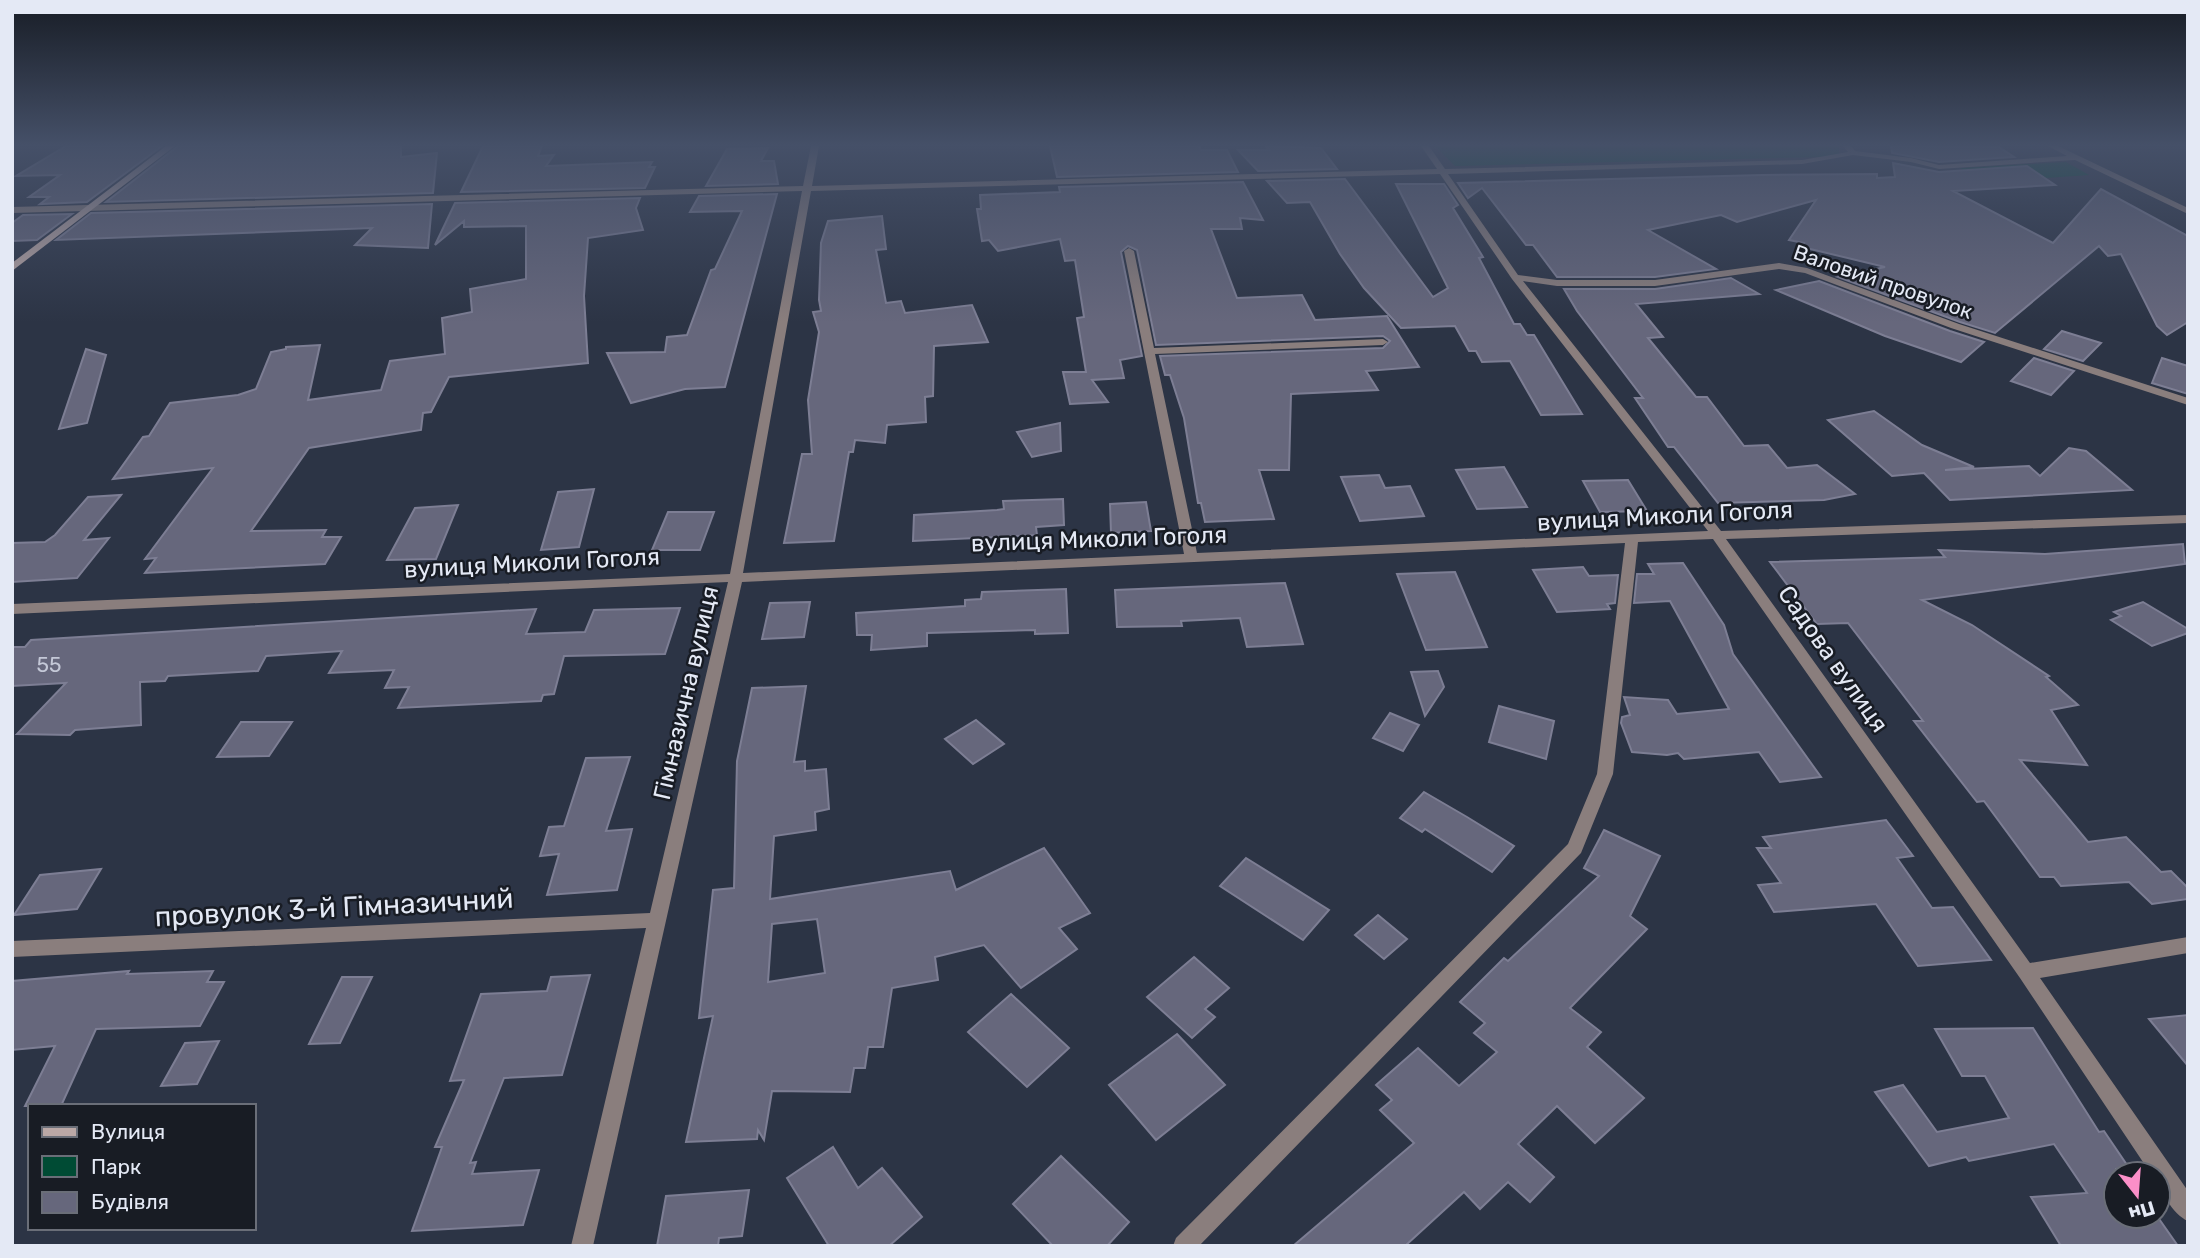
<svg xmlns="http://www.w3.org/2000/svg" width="2200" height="1258" font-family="Rubik,sans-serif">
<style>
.green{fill:#004b34}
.building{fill:#66677c;stroke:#7d7e94;stroke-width:2;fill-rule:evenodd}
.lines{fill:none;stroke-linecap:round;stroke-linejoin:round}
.minor{fill:#8a7e7d;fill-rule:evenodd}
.secondary{fill:#bba8a6;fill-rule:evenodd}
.labels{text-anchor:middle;stroke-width:5;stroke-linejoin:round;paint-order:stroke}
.far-street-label{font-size:21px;fill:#e4e9f5;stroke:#181c24}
.number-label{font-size:21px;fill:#c4c8d7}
.street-label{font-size:24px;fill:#e4e9f5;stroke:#181c24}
.near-street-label{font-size:28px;fill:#e4e9f5;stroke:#181c24}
</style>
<rect width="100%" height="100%" fill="#2c3445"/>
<g class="green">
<path d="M1435,146H1838L1839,147V154L1824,157L1455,166Z"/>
<path d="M2066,162L2089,175L1988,182L1960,168Z"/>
</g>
<g class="building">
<path d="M66,146H162L87,202L40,204L49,197H29L60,175L16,176Z"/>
<path d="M178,146H401V157L437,153L433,193L106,202Z"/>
<path d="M483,146H542L538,156L554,155L546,166L652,162L649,167H655L645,188L461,192Z"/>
<path d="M1050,146H1199L1201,150H1227L1238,172L1057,177Z"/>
<path d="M1266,146L1321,148L1337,169L1258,171L1238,150H1269Z"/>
<path d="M1891,146L1999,147L2014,157L1939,162L1892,153Z"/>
<path d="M768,148L761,161H774L778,184L706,186L727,149Z"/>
<path d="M1893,163L1939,172L2027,166L2055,185L1953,191L2053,243L2101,189L2188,236V322L2167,335L2157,326L2121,254L2108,256L2099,246L1995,333L1960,322L1838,277L1885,267L1802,247L1804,243L1789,240L1816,200L1737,222L1721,215L1648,230L1716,269L1655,277H1557L1533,245H1526L1482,188L1468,198L1458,183L1762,175L1877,174V178L1895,177Z"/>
<path d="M1345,179L1433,297L1448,288L1396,184H1444L1458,205L1453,208L1483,257L1479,258L1514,324H1520L1527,335H1534L1582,414L1541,415L1510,361L1482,362L1476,351H1469L1455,326L1401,328L1364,288L1340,254L1310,202L1287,203L1267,181Z"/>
<path d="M1243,182L1263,220L1240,218L1242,229H1211L1237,298L1302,295L1315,320L1387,316L1419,367L1366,371L1378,390L1291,394L1289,470H1259L1274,519L1205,522L1201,503H1198L1184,418L1170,375H1165L1160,356L1383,348L1390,341L1383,336L1156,345L1137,250L1128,246L1121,252L1142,356L1120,360L1124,378L1092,380L1108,402L1070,404L1063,372H1086L1077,318L1084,317L1075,260L1065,261L1060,239L998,251L989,240L982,241L977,209H981L980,195L1060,192L1059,187Z"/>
<path d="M777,194L725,387L685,389L631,403L607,353L665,352L667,337L687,335L711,270L715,269L742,211L690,212L699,196Z"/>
<path d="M640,198L636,208L643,230L588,238L584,296L588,363L449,377L431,412L423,413L421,430L309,448L251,531L326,530L322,537H341L325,564L145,573L156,558L145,559L213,468L113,479L143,437L149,436L170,403L238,395L256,389L271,352L286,349V347L320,345L308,400L381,390L390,361L445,354L442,318L472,312L470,289L526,279V226L464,227V221L435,245L455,203Z"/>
<path d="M432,204L428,248L355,245L372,228L56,240L91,213Z"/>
<path d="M72,214L37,240L12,241V223L23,215Z"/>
<path d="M882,216L886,249L876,250L886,303L901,301L905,313L972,305L988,342L934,346L933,396L925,397L926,422L887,425L885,443L855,440L853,452H849L834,541L784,543L802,454H812L808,400L819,332L813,312L821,311L819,300L821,243L828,221Z"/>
<path d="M1731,278L1759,294L1636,304L1663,337L1648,338L1696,397H1707L1744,446L1768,445L1787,468L1817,465L1855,494L1824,500L1718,503L1674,447H1668L1635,398H1643L1577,311L1564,289H1655Z"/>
<path d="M1819,281L1950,331L1984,342L1961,362L1885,336L1776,290Z"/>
<path d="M2062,331L2101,343L2083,361L2044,349Z"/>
<path d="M86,349L106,355L87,423L59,429Z"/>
<path d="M2034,358L2074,371L2051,395L2011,381Z"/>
<path d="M2162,358L2188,366V394L2152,383Z"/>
<path d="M1874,411L1922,445L1974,467L1945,470L2029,466L2040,476L2069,448L2086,451L2132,490L1950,500L1924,473L1892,476L1828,420Z"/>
<path d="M1060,423L1061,451L1032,457L1017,432Z"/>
<path d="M1504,467L1527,507L1477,509L1456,470Z"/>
<path d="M1379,475L1385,488L1410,486L1424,516L1360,521L1341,477Z"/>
<path d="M1628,480L1647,511L1600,512L1583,481Z"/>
<path d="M594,489L579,547L541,550L558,492Z"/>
<path d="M121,495L84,540L109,538L77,578L12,582V543L45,542L55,535L88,497Z"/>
<path d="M1063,499L1064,525L1036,527L1037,535L913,541L914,515L997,510L1004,509L1003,501Z"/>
<path d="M1146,502L1151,531L1111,533L1110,504Z"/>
<path d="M458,505L436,559L387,560L415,508Z"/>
<path d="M668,512H714L700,550H652Z"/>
<path d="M2183,544L2185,564L1922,600L1972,625L2049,676L2046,677L2078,705L2051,710L2087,765L2020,760L2088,842L2126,837L2161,872L2171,871L2188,888V899L2152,904L2129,882L2061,886L2054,877H2040L1984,801L1977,802L1914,721H1923L1848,623L1817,624L1770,562L1945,557L1939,550L2045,554Z"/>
<path d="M1683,563L1724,625L1733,654L1821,777L1780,782L1759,752L1684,759L1678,753L1667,755L1632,752L1621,723L1622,717L1630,715L1624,697L1668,700L1677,714L1729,709L1670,601L1634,603L1637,574H1654L1648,564Z"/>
<path d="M1583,567L1589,576L1618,575L1615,603L1607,604L1610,609L1557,612L1533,570Z"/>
<path d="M1455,572L1487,647L1426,650L1397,574Z"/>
<path d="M1285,583L1303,644L1247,647L1240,618L1181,621L1182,626L1117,627L1115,590Z"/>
<path d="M1066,589L1068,633L1035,634V630L927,633V646L871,650L872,635H857L856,613L965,606V600L981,599L982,592Z"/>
<path d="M810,602L804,637L762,639L770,603Z"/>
<path d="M2143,602L2188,629V633L2152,646L2111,620L2121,616L2114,612Z"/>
<path d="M680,608L665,654L564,656L554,694L543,695L541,701L398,708L409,687L385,688L394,670L329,673L342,651L266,656L258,671L168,676L165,681L140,682L141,725L75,730L70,735L17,734L66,683L12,686V647H25L31,640L536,609L526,634L585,632L594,610Z"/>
<path d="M1438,671L1444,687L1425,716L1411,672Z"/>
<path d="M806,686L794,762L805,761V771L826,769L829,809L815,812L816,830L774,836L770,899L950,871L956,890L1044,848L1090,913L1059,928L1077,949L1021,988L984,945L935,957L938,980L892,988L883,1047H868L865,1068H854L850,1092L772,1091L764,1140L758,1130L757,1139L686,1142L713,1016L699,1018L713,890L734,888L737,761L752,688ZM817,919L825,973L768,982L772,924Z"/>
<path d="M1499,706L1554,721L1546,759L1489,742Z"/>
<path d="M1390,713L1419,725L1403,751L1373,738Z"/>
<path d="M976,720L1004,744L973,764L945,739Z"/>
<path d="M241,722H292L269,756L217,757Z"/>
<path d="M630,757L606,831L632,829L617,890L547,895L559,854L540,856L549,827L564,826L586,758Z"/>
<path d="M1424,792L1467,817L1514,846L1492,872L1425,829L1422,832L1400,818Z"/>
<path d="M1886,820L1913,856L1897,858L1932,908L1953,907L1991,960L1918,966L1876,904L1774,912L1758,885L1781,883L1757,848H1771L1763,837Z"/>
<path d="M1604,830L1660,856L1630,916L1647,929L1570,1008L1601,1032L1587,1047L1644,1098L1595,1143L1557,1106L1518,1144L1554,1177L1530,1202L1508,1182L1480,1209L1464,1192L1405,1246H1293L1414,1143L1380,1110L1392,1100L1376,1085L1418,1048L1459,1086L1497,1052L1474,1033L1485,1023L1460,1002L1504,958L1508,961L1599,876L1584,868Z"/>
<path d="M1246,858L1329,910L1303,940L1220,886Z"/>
<path d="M101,869L77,909L14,915L40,875Z"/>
<path d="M1378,915L1407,939L1384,959L1355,935Z"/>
<path d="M1194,957L1229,988L1205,1009L1215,1017L1192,1038L1147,997Z"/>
<path d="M129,971L127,974L213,971L207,982H224L200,1026L96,1029L61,1106H25L55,1046L12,1050V981Z"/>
<path d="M590,975L562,1075L504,1078L470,1163L476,1162L472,1174L539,1170L523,1225L412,1231L442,1147H435L464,1080L450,1081L481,994L547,991L551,977Z"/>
<path d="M342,977H372L340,1043L309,1044Z"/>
<path d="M1011,994L1069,1048L1027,1087L968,1032Z"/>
<path d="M2188,1015V1066L2149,1019Z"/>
<path d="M2033,1028L2099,1132L2104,1131L2129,1168L2116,1169V1216H2157L2178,1246H2061L2031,1197L2087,1193L2054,1144L1969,1161L1966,1157L1929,1166L1875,1092L1903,1085L1937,1132L2009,1118L1985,1076H1962L1935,1029Z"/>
<path d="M1177,1034L1225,1085L1156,1140L1109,1085Z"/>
<path d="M219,1041L197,1084L161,1086L185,1043Z"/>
<path d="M833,1147L858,1188L882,1168L922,1217L889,1246H829L787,1178Z"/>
<path d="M1061,1156L1129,1222L1107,1246H1053L1013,1204Z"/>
<path d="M749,1190L742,1236L719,1238L718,1246H657L666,1196Z"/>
</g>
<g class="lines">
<path class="minor" d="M811,146H819L812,186L1437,169L1421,146H1429L1445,169L1802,160L1848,152L1843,146H1851L1855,151L1911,158L1939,165L2067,156L2048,146H2058L2188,208V214L2075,160L1939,169L1911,162L1853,155L1802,164L1448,174L1518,275L1557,280H1655L1779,263L1807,268L1959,324L2188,398V405L1951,328L1805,273L1779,269L1655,286H1557L1523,281L1721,531L2188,515V523L1726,539L2030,963L2188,937V953L2040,978L2188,1191V1221C2173,1215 2158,1189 2158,1174H2151L2020,978L1713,539L1638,542L1613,774L1581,853L1199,1246H1173L1176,1238L1568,844L1597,774L1625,543L742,582L593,1246H571L646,928L12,957V941L650,913L728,582L12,614V604L730,574L802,191L12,213V207L803,186ZM1440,174L1512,279L1708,531L1197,553L1155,354L1383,345L1388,342L1383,339L1154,348L1134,251L1129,248L1124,251L1184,554L743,573L811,191Z"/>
<path class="secondary" d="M166,146H175L12,271V263Z"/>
</g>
<linearGradient id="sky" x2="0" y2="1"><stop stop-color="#181d26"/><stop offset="0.45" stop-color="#455068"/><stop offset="1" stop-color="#455068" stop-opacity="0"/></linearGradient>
<rect width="2200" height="322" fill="url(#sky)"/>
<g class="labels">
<g class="far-street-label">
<text transform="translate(1883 282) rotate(19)" y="7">Валовий провулок</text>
</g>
<g class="number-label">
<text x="49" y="672">55</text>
</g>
<g class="street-label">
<text transform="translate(1665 516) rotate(-3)" y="8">вулиця Миколи Гоголя</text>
<text transform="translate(1099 539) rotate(-2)" y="8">вулиця Миколи Гоголя</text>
<text transform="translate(532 563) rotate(-3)" y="8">вулиця Миколи Гоголя</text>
<text transform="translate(1833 659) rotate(55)" y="8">Садова вулиця</text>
<text transform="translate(686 693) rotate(-77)" y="8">Гімназична вулиця</text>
</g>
<g class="near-street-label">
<text transform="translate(334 907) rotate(-3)" y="10">провулок 3-й Гімназичний</text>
</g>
</g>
<rect width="2200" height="1258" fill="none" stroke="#e4e9f5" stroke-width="28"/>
<rect x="28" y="1104" width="228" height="126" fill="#181c24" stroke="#6a6e78" stroke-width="2"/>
<rect x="42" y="1127" width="35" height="10" fill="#bba8a6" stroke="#6a6e78" stroke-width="2"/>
<text x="91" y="1139" font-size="21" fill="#e4e9f5">Вулиця</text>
<rect x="42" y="1156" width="35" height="21" fill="#004b34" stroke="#6a6e78" stroke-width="2"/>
<text x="91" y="1174" font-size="21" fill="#e4e9f5">Парк</text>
<rect x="42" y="1192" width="35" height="21" fill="#66677c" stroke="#6a6e78" stroke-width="2"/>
<text x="91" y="1209" font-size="21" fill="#e4e9f5">Будівля</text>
<g transform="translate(2137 1195) rotate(163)"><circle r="33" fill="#181c24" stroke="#6a6e78" stroke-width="2"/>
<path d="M0-5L12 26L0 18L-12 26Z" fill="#fa8fc8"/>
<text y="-10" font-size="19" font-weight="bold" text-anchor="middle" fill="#e4e9f5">Пн</text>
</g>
</svg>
